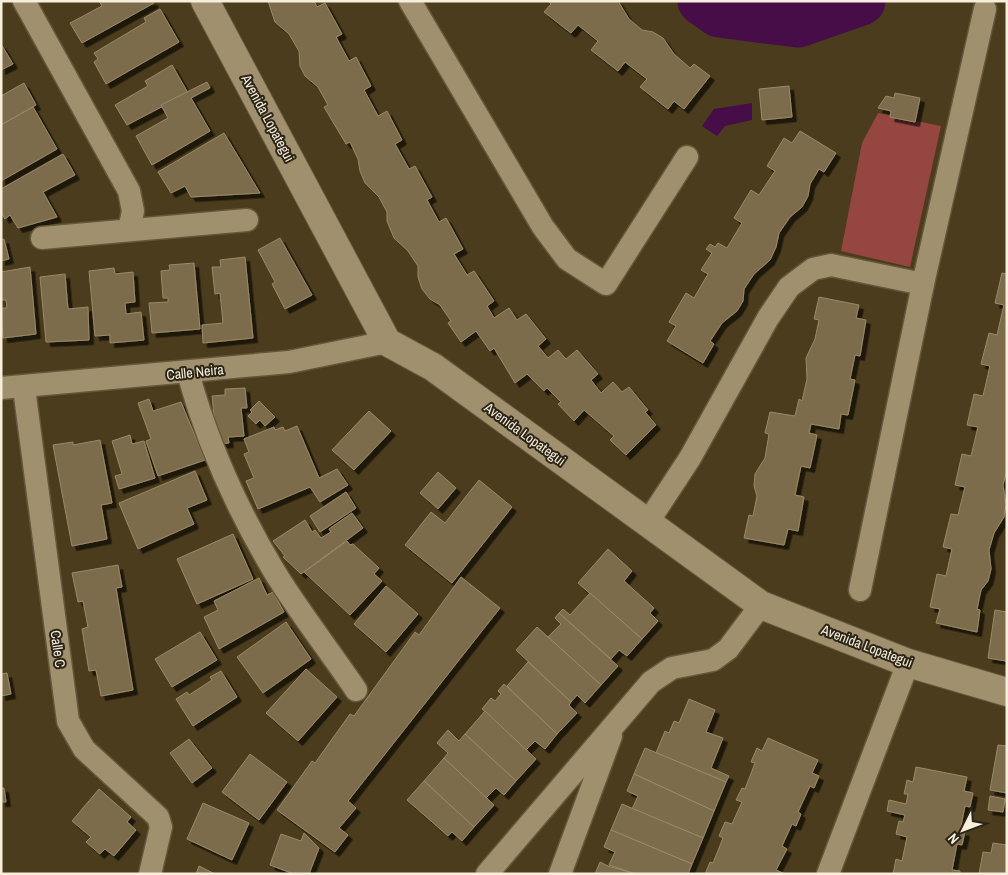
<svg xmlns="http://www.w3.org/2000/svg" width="1008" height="875" font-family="'Archivo Narrow',sans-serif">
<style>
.green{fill:#964640}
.water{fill:#460d49}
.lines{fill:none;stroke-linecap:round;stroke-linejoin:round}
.river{stroke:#460d49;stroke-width:49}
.building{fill:#7b6c4b;stroke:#9a8a68;filter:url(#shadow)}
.minor-casing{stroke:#64583b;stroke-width:25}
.tertiary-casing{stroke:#64583b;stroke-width:30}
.minor{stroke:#a0906d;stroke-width:22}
.tertiary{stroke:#a0906d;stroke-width:28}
.labels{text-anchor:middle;stroke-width:4;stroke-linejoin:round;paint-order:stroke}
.street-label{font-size:14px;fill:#f7efdc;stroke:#2b2416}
</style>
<defs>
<filter id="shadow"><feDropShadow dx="4.5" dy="4.5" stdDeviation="0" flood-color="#0009"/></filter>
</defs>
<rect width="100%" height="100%" fill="#4a3c1c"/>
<path class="green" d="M878,113L941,126L910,267L841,251L862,143Z"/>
<path class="water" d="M752,103V120L725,126L717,136L702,126L714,109Z"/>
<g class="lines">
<path class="river" d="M702,1L719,13L798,23L861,1"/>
</g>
<g class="building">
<path d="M99,1H153L154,3L82,43L70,23L102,6Z"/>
<path d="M268,1H314L317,7L325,3L342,34L336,37L349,61L356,57L371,86L364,90L378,116L387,111L402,140L395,144L409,169L415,166L432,197L427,200L439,222L446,218L463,249L454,254L467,275L474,271L494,301L487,306L494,318L509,308L517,320L526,314L546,339L538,346L548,358L558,350L566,359L577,350L598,374L591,380L601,393L613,382L622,392L629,387L648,410L645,412L656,425L626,455L610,440L614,436L584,410L574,421L558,404L561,402L547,388L544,391L527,374L515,383L494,348L490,351L476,331L461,342L448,323L451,321L440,305L430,299L422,289L418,277V266L408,251L394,238L387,221V212L379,197L365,183L360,171L358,159L350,142L346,144L324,107L328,105L318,87L305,76L300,66L299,51L289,34L275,22Z"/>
<path d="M548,1H618L629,19L642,30L653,32L663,38L674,54L690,68L694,64L710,76L684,109L674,101L668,109L640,87L647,79L625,62L618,71L591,50L598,41L578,25L571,33L544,12L551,4Z"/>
<path d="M160,9L179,42L106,84L94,62L98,59L94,53L146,22L144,18Z"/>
<path d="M1,44L13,64L1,70Z"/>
<path d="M172,65L188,93L127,125L115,105L148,86L145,81Z"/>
<path d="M207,82L210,88L191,98L210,131L152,165L136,136L168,118L161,105Z"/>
<path d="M24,83L36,105L1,125V96Z"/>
<path d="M789,86L792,117L762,120L759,89Z"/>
<path d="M895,93L920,98L915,122L890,117L891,111L878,108L886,96L894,98Z"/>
<path d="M33,107L57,149L1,181V125Z"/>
<path d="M800,131L836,153L824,172L819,169L810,184L808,196L802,207L790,217L779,233L776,247L770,260L754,274L744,289L743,301L737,311L722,323L710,341L714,344L703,363L667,341L676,326L669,322L686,293L694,298L708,274L701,270L712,253L706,249L710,244L715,247L718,243L727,248L742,223L734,218L751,190L759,195L775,171L767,166L784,138L792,143Z"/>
<path d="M224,133L260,193L191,197L185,186L171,193L158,172Z"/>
<path d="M63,154L75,175L43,192L57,217L18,228L10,215L5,219L1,212V189Z"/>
<path d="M280,238L312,295L285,309L272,284L275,282L258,250Z"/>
<path d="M4,239L9,259L1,261V240Z"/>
<path d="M245,257L253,338L203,343L202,325L223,323L220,293L215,294L212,267H221L220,260Z"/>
<path d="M194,263L200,329L152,333L149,303L168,302V298H163L161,271L170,270L169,265Z"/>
<path d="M30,267L36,334L3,338L1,308H7L6,300H1V272Z"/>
<path d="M114,268L115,274L133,272L135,302L125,303L126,314L141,312L144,340L110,343V335L95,336L89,271Z"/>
<path d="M1002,273L1007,274V469L1003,485L1006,505L1004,517L994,533L989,550L991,569L988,581L981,590L977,609L980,610L977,632L936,623L940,609L930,607L937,574L946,576L952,549L943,547L951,514L958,515L965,487L955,485L962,454L971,456L978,427L967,425L974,394L983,396L990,366L981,364L989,333L997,335L1004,305L995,303Z"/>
<path d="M65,274L68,309L88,307L89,340L46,342L40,277Z"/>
<path d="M819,297L859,305L856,318L866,320L860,356L855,355L850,379L855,380L848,415L841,414L839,429L811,424L809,433L817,435L810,468L801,466L795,495L804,497L798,531L788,529L784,545L744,538L749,515L753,516L757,496L754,486L755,474L765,458L769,434L765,433L770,412L795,416L799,399L802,401L807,379L806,358L815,339L819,320L814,319Z"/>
<path d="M245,388L247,408H241L244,436L228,437L229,443L217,444L212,396L225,395V389Z"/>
<path d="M149,399L153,411L181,402L205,460L158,476L146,441L151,439L138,403Z"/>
<path d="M259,401L275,417L265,426L260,420L256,424L248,416L252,412L250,410Z"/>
<path d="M369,411L391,431L354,470L332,450Z"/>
<path d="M297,426L319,478L337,469L348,485L320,502L310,487L258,509L246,481L254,478L244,454L249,452L244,439L274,427L275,430L283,427L285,431Z"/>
<path d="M130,435L132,444L144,441L155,478L119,489L115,476L122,474L112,441Z"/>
<path d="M100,440L112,503L101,505L107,539L72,546L53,445L73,442V445Z"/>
<path d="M195,471L207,500L187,508L194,524L138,549L119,503Z"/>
<path d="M438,472L456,488L438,509L420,493Z"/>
<path d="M479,480L512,507L452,583L405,545L431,512L445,523Z"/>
<path d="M346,492L356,508L320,532L310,516Z"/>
<path d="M352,513L363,528L301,574L283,557L285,556L273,541L305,520L312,532L315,530L321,538L331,532L329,529Z"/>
<path d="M233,534L253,579L197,604L177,559Z"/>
<path d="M347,541L350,545L353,544L379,568L374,574L382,581L350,615L304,572Z"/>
<path d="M608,549L632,571L624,581L654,608L650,613L658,621L642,639L578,583Z"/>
<path d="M118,565L122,587L116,588L133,690L101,696L96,670L89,671L82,629L88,627L83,601L78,602L72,573Z"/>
<path d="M461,577L500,608L348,801L356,808L339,828L348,835L335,852L277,810L312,761L315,763L350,714L354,716L415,632L419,635Z"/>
<path d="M259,578L267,595L273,592L284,612L219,649L204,617L218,610L214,601Z"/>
<path d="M386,586L418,614L386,652L354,624Z"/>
<path d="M590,593L642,639L627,656L619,650L611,659L559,613L563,609L570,615Z"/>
<path d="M995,610L1007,612V664L1006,661L988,658Z"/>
<path d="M559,613L618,666L601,685L548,637L561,624L555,618Z"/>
<path d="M286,622L311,659L263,693L237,657Z"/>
<path d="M537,627L601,685L585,703L577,695L571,702L516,650Z"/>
<path d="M200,632L217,660L172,687L155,659Z"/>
<path d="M528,662L571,702L569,705L577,713L557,734L507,686Z"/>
<path d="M306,669L337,697L298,741L266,713Z"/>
<path d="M221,671L237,697L193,726L176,699L187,692L189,695L212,680L210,677Z"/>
<path d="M7,673L11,694L1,696V674Z"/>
<path d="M504,684L557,734L545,749L535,741L526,750L482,709L491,698L495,701L501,694L498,691Z"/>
<path d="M689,699L715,710L706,732L723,738L711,768L729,776L726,782L656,753L665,731L669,733L674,721L679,723Z"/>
<path d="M485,711L536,759L516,781L465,734Z"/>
<path d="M448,730L459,741L465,734L516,781L504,795L496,788L486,798L444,758L448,753L437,743Z"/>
<path d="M768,738L818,760L812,773L819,776L814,788L810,786L798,812L801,814L796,826L792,824L782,846L787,849L776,870L785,874H705L710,862L713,863L723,838L719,836L725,822L732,824L742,802L736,800L742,788L745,789L755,763L751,762L757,748L762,751Z"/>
<path d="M189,739L212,768L192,783L170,753Z"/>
<path d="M998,745L1007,746V793L990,790Z"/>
<path d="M645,748L726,782L714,811L634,774Z"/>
<path d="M250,754L287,782L259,820L222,792Z"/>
<path d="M444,758L494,805L474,827L424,781Z"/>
<path d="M916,767L967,777L964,791L973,793L970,807L965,806L960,831L965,832L962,845L957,844L952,870L960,871V874H893L896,859L902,861L907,837L896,834L899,821L903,822L905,815L887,811L889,800L906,804L908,794H904L907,780L913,782Z"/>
<path d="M634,774L714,811L703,838L632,809L638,796L627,791Z"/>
<path d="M424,781L474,827L462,841L452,832L448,836L407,800Z"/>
<path d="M1,788H4L6,802H1Z"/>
<path d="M99,789L131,817L127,822L136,830L114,856L105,849L100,854L86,842L91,837L72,821Z"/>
<path d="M990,796L1005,799L1003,812L988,810Z"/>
<path d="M203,803L249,823L232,860L187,839Z"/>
<path d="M622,804L703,838L692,864L611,830Z"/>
<path d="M611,830L692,864L688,874H636L609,865L615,852L604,847Z"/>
<path d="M304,833L319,848L309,874H294L270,865L281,834L301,841Z"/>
<path d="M993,843L1007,845V874H979L983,852L991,853Z"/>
<path d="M600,862L608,866L636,874H595Z"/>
<path d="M199,866L215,874H196Z"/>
</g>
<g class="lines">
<g class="minor-casing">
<g id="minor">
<path d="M24,1L129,191L133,211L129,230"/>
<path d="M410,1L543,227L567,259L606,284L687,157"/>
<path d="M42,238L247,220"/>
<path d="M188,373C207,442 237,509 274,571C299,612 329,650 356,690"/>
<path d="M1,388L289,362L387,342"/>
<path d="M24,388L68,721L84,749L158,817L161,827L150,874"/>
<path d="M648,522L690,458L768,318L789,287L813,269L831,265L923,284"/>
<path d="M860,590L923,284L985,9"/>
<path d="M487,874L651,682L672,668L713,660L728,649L761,605"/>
<path d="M560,874L611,736"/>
<path d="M828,874L908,663"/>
</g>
</g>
<g class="tertiary-casing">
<path id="tertiary" d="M205,1L387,342L433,367L761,605L908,663L1007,692"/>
</g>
<use href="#minor" class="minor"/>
<use href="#tertiary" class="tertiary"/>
</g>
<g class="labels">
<g class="street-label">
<text transform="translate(268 118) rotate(62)" y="5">Avenida Lopategui</text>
<text transform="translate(195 372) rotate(-6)" y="5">Calle Neira</text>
<text transform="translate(525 434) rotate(36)" y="5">Avenida Lopategui</text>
<text transform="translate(867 646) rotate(21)" y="5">Avenida Lopategui</text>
<text transform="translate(58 649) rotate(82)" y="5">Calle C</text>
</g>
</g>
<rect width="1008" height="875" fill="none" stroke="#f7efdc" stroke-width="5"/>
<g transform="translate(963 830) rotate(228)" stroke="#2b2416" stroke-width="4" paint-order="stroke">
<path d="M0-4L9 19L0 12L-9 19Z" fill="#f7efdc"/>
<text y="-8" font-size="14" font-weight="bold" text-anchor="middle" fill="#f7efdc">N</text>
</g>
</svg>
